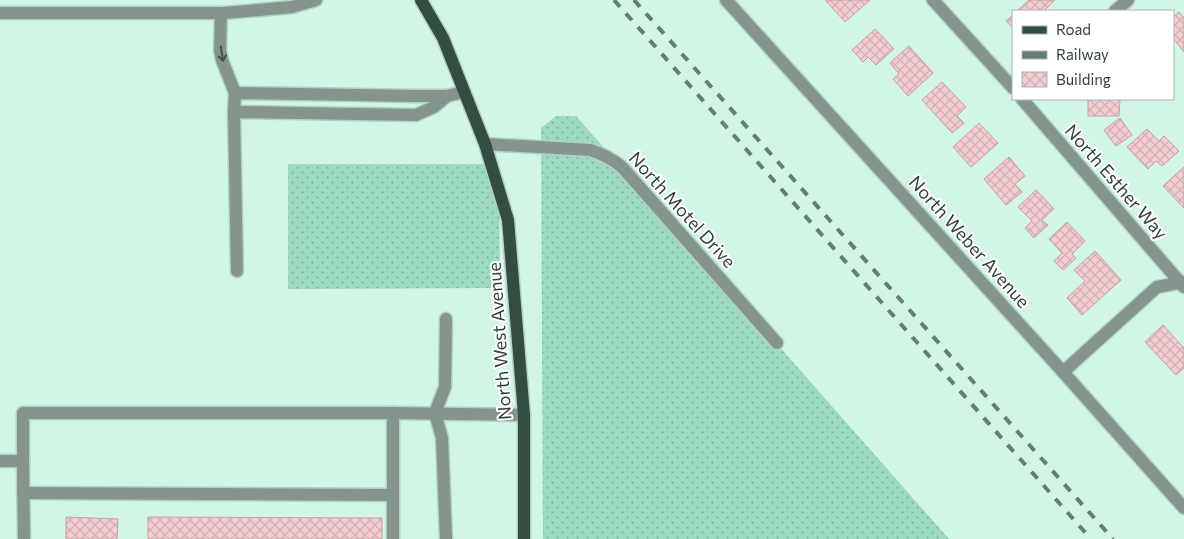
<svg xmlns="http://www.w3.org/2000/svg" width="1184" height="539" font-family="Commissioner,sans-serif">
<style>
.grass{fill:url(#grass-dots)}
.building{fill:url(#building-cross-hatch);stroke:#c6a0a5}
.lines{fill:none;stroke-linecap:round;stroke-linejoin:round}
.minor-casing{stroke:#b1d2c3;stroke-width:15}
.major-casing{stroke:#b1d2c3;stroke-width:15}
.minor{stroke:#85948d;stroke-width:12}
.major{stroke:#324d42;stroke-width:12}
.rail{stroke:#667d72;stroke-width:4;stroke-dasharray:9 9;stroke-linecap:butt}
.oneway{stroke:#42514a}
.labels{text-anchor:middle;stroke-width:4;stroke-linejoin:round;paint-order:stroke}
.street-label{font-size:18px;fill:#314039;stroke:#fff}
</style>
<defs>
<pattern id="grass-dots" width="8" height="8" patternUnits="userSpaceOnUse" patternTransform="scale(1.25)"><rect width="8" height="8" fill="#9cdbc0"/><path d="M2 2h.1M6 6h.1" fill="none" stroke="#80b39d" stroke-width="1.8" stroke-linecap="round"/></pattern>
<pattern id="building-cross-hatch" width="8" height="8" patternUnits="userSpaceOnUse" patternTransform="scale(1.25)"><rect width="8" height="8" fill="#f4cdd2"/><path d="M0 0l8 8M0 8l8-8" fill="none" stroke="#d2b1b5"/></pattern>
</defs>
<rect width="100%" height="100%" fill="#d1f6e5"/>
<g class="grass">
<path d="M556,116H576L949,539H543L541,128Z"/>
<path d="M288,164H499L500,288L288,289Z"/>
</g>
<g class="building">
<path d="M825,0H870L845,22Z"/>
<path d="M1029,0H1055L1045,10L1046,11H1017Z"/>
<path d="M1179,12L1184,18V52L1173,38V17Z"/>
<path d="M1013,15V28L1006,21Z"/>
<path d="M875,29L894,49L876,65L868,57L863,62L852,50Z"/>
<path d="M909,46L933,73L908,96L893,79L899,74L890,63Z"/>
<path d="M942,82L966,107L957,116L964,123L952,133L922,100Z"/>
<path d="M1088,99H1120L1119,116H1088Z"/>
<path d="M1120,118L1132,135L1116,146L1104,130Z"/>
<path d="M979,123L998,143L971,167L953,147Z"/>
<path d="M1147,129L1159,141L1164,136L1179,151L1162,166L1156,161L1148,169L1127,147Z"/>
<path d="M1009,157L1025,176L1015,184L1022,192L1006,205L984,179Z"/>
<path d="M1184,167V208L1163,186Z"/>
<path d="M1036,190L1054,209L1042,220L1048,225L1034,238L1025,228L1032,221L1018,207Z"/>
<path d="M1067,222L1085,241L1072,254L1076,258L1063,270L1054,261L1062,253L1049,239Z"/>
<path d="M1095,251L1121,280L1082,315L1067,298L1085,281L1074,270Z"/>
<path d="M1163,325L1184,348V368L1176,375L1145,342Z"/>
<path d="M66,517L118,519L117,539H66Z"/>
<path d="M148,517L382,518V539H148Z"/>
</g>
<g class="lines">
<g class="minor-casing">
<g id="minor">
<path d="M726,0L1063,372L1184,508"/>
<path d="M933,0L1013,88"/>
<path d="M1115,11L1128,0"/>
<path d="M0,13H224L292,7L316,0"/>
<path d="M221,13L220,50L222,60L235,93"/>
<path d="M1022,99L1184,287"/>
<path d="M234,112L235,93L415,96H447L464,92"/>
<path d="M485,144L590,150C603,154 612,159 622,167L777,343"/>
<path d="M237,271L234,112L416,115L434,107L447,96"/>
<path d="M446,319L445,387L435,413L442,438L446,539"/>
<path d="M1063,372L1157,287L1184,282"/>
<path d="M0,461H23"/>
<path d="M23,493L393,495"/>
<path d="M24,539L23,461V413H393L524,415"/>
<path d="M393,539V413"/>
</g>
</g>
<g class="major-casing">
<path id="major" d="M421,0L443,38L485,144L508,220L524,415V539"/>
</g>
<use href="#minor" class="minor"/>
<use href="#major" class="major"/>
<g class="rail">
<path d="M614,0L1091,539"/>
<path d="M634,0L1113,539"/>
</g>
</g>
<defs><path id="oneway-shaft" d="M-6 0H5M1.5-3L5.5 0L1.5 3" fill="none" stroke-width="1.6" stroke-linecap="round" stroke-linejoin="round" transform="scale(1.25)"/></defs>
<use class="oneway" href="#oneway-shaft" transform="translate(222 54) rotate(81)"/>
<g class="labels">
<g class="street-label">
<text transform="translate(1116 182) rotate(49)" y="6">North Esther Way</text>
<text transform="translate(682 210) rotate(48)" y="6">North Motel Drive</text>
<text transform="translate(969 242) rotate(48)" y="6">North Weber Avenue</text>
<text transform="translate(500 341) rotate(-94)" y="6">North West Avenue</text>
</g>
</g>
<rect x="1012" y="10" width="162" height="90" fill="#ffffff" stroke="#adb3b0"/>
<rect x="1022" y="26" width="25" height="8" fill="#324d42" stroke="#adb3b0"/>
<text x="1056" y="35" font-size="15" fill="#314039">Road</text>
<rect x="1022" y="51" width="25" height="8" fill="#667d72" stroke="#adb3b0"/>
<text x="1056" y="60" font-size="15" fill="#314039">Railway</text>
<rect x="1022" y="72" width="25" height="15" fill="url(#building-cross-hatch)" stroke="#adb3b0"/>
<text x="1056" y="85" font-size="15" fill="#314039">Building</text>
</svg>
